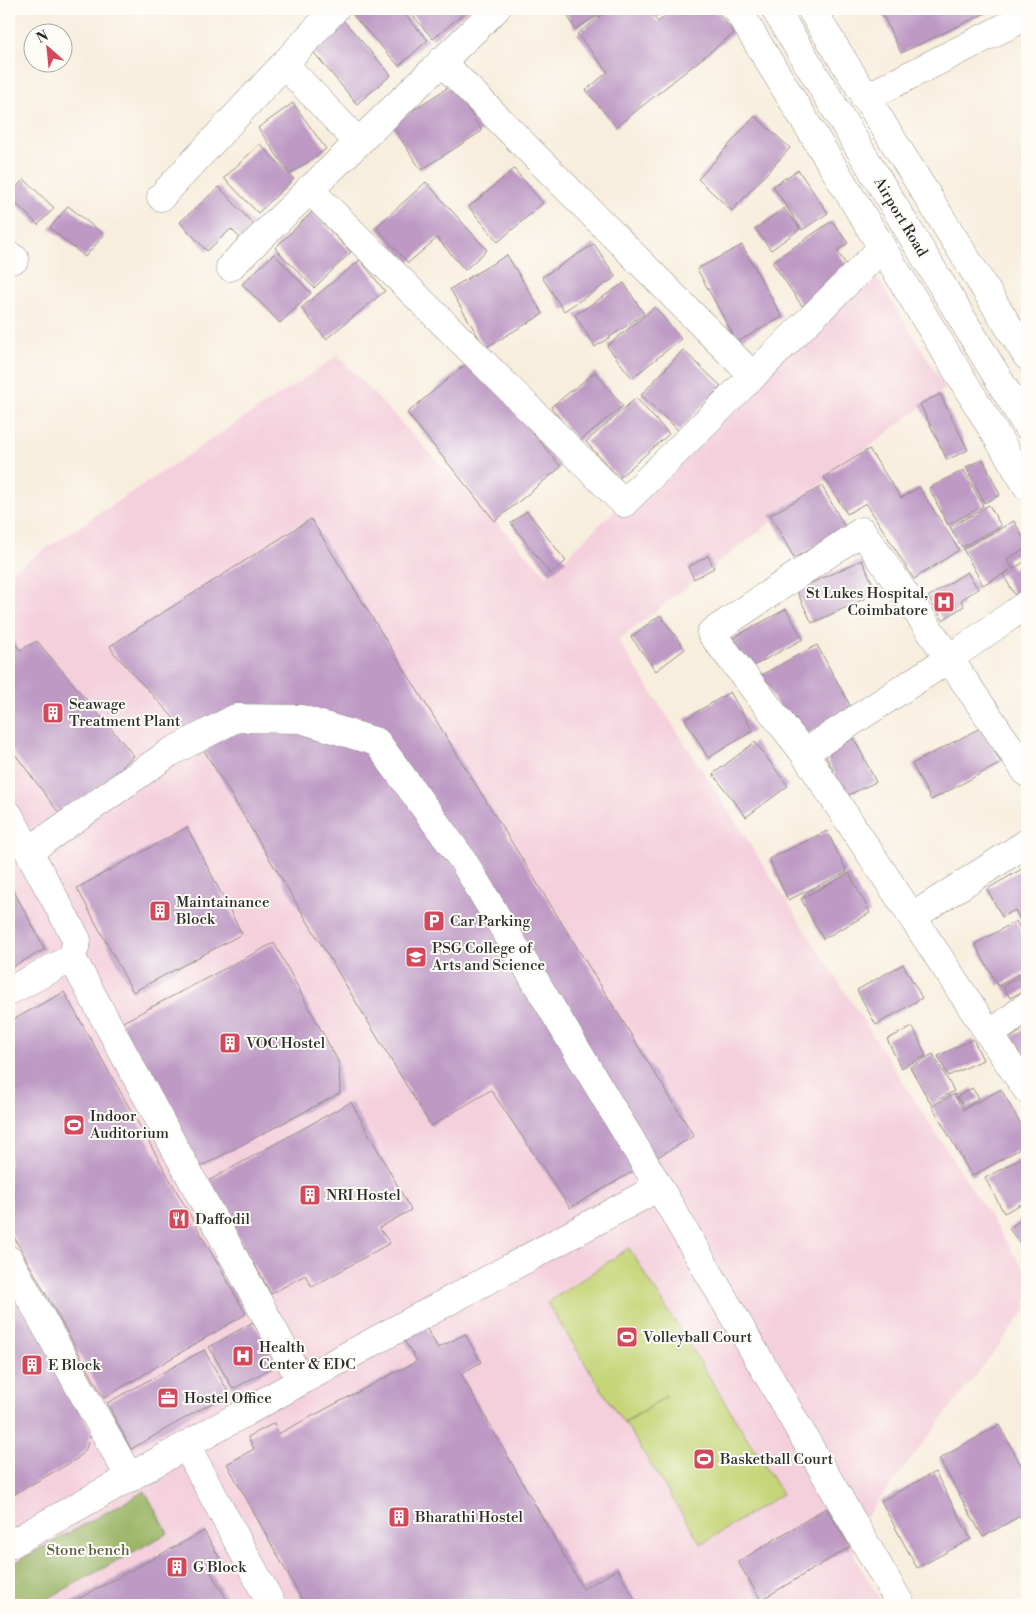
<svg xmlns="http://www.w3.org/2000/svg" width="1036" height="1614" font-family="'Libre Bodoni',serif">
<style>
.built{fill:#f4cfdc}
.green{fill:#c5d577;stroke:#788051}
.forest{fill:#9cb668;stroke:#64704a}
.building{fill:#bd99c4}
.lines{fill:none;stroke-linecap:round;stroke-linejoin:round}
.minor-casing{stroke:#928c84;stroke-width:29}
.minor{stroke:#fff;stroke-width:28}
.labels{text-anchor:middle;stroke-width:4;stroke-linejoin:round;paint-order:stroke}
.street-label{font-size:15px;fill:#2b2b2b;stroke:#fdfcf7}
.poi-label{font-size:15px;fill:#2b2b2b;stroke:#fdfcf7;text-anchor:start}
.park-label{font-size:15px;fill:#595e42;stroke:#fdfcf7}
</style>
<rect width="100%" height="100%" fill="#fdfcf7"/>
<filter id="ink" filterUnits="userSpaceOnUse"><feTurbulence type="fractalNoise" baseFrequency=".02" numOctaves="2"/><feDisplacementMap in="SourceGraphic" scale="10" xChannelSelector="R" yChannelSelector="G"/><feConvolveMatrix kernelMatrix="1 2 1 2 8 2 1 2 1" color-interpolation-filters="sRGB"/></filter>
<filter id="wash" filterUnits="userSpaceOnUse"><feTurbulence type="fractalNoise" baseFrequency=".0096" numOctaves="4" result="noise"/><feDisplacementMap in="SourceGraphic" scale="20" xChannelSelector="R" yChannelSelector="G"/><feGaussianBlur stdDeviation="1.12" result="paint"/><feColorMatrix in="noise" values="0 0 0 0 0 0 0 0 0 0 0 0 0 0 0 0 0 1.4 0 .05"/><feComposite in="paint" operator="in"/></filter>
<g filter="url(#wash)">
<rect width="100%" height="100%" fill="#f8eede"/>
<path class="built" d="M868,263L946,388L618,640L1027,1274V1309L857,1529L854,1556L883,1605H9V573L338,356L547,576Z"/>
<path class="green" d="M629,1248L782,1494L701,1544L625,1423L667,1396L623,1423L547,1303Z"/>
<path class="forest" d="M145,1491L168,1533L36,1605H9V1566Z"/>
<g id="blocks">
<g class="building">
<path d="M347,9H400L428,40L399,66Z"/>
<path d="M407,9H469L433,39Z"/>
<path d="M564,9H600L602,13L575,29Z"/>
<path d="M609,9H647L658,22L674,9H715L734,33L616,127L586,90L608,72L577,34Z"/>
<path d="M651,9H667L657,17Z"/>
<path d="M880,9H994L901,53Z"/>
<path d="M343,20L391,75L357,104L310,48Z"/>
<path d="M452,85L482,131L421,170L391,124Z"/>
<path d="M293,103L326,149L290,174L258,128Z"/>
<path d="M755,116L790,148L732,211L698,179Z"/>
<path d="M260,144L294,179L258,213L224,178Z"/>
<path d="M514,169L543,203L498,242L469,207Z"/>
<path d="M798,170L828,213L802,230L773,186Z"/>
<path d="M24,179L54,208L38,225L9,197V195Z"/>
<path d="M426,182L487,250L465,270L437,238L408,263L376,227Z"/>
<path d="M219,187L254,225L240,238L231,229L207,251L180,222Z"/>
<path d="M68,206L104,235L85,257L50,228Z"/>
<path d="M784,208L800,229L771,250L755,229Z"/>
<path d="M312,212L351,252L314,288L275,248Z"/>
<path d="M832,221L848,243L837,251L851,272L802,306L772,262Z"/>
<path d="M594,244L616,277L564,311L542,277Z"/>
<path d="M742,245L782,317L737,342L697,269Z"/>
<path d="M274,254L311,293L280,323L242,284Z"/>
<path d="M507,255L543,314L485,348L450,289Z"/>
<path d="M360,260L385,291L326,339L301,308Z"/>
<path d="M624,283L644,314L595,347L575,315Z"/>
<path d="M655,307L681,339L632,378L607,346Z"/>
<path d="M683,350L721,386L679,431L641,395Z"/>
<path d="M472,359L561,467L495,521L407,413Z"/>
<path d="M595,372L623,406L578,442L551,407Z"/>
<path d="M940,394L968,450L947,460L920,404Z"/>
<path d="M636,398L669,434L619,478L586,442Z"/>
<path d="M869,449L901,498L919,487L959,550L914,579L866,503L847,514L824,477Z"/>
<path d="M983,459L1000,495L984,503L966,467Z"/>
<path d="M964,470L983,506L948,525L929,488Z"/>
<path d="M822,486L846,529L794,558L770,515Z"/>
<path d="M989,505L1001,526L962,547L950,527Z"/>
<path d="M527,511L566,561L550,574L511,523Z"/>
<path d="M311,519L694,1136L570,1208L491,1090L431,1126L205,752L114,653L110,646Z"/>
<path d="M1014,521L1027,544V548L1007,559L1013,569L1027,560V587L1015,595L1003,575L1010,570L983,585L963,549Z"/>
<path d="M708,556L714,568L694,579L688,567Z"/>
<path d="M862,560L877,593L812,623L796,590Z"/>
<path d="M967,572L978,589L961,600L964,606L943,620L928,597Z"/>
<path d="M786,609L803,639L746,670L729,640Z"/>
<path d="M660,615L685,649L656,671L631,637Z"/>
<path d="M9,635L20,650L37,641L134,756L103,784L59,813L9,746Z"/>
<path d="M817,645L852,709L806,735L796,718L787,723L761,675Z"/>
<path d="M730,692L753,731L708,758L685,719Z"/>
<path d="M982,727L1001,763L931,800L912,764Z"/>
<path d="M854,738L876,782L846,796L824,753Z"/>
<path d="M755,742L788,786L746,817L713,774Z"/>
<path d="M187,827L242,934L133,992L77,888Z"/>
<path d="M827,831L847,872L788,900L769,859Z"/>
<path d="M1027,866V933L1015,910L1002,917L987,889Z"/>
<path d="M849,873L870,913L823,939L801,899Z"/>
<path d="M9,882L45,949L9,969Z"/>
<path d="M1016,921L1027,942V970L998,986L975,944Z"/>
<path d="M274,943L339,1063L340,1093L198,1168L121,1023Z"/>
<path d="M903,964L922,998L876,1025L857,990Z"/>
<path d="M1027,973V989L1010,998L1003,986Z"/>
<path d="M64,992L246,1314L104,1398L9,1228V1022Z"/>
<path d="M913,1027L926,1056L901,1068L887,1039Z"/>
<path d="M1027,1027V1072L1006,1041Z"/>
<path d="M973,1039L983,1060L948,1076L938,1056Z"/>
<path d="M933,1054L954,1091L931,1104L910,1067Z"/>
<path d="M972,1088L979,1098L965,1108L957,1097Z"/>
<path d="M1001,1089L1027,1136V1145L972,1176L932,1106L954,1094L963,1110Z"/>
<path d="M351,1102L411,1210L379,1228L390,1243L312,1287L305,1275L271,1294L208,1181Z"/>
<path d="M1027,1155V1201L1004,1213L985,1178Z"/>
<path d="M1027,1215V1252L1009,1229Z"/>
<path d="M19,1296L91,1432L86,1449L77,1459L9,1497V1298Z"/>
<path d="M253,1322L277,1365L233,1389L209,1347Z"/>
<path d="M425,1326L438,1348L465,1334L481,1362L461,1374L583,1589L618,1569L636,1602L629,1605H305L227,1464L254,1449L248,1437L274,1423L278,1434L417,1361L402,1337Z"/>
<path d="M204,1350L229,1393L131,1449L107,1403Z"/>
<path d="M999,1425L1027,1476V1512L983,1537L939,1459Z"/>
<path d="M935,1472L971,1539L917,1568L881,1501Z"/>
<path d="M826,1508L850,1547L761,1600L738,1562Z"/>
<path d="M204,1531L223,1564L210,1571L230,1605H67Z"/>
</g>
</g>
</g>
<g filter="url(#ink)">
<use href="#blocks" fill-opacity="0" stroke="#928c84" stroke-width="1"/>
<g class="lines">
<g class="minor-casing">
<g id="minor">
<path d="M737,9L1027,486"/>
<path d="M775,9L1027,426"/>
<path d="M811,9L1027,356"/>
<path d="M441,61L753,376"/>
<path d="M284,64L358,142"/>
<path d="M865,98L1027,16"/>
<path d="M309,189L624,503L882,248"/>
<path d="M161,197L335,9"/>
<path d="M9,256L15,259"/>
<path d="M230,267L496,9"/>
<path d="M1027,604L950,658L804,753L711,633L862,531L1027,773"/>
<path d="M804,753L990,1035L1027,1006"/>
<path d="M9,815L77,940L72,958L9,991"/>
<path d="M29,851L169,753L236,718L301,719L377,742L462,859L659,1187L901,1605"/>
<path d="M912,917L1027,843"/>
<path d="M72,958L301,1381"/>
<path d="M990,1035L1027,1090"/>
<path d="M9,1260L130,1478"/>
<path d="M187,1447L272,1605"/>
<path d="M9,1545L301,1381L659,1187"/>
</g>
</g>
<use href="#minor" class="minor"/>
</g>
</g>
<defs>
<g id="hospital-square" transform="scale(1.125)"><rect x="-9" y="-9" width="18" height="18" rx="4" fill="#d1495b" stroke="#fdfcf7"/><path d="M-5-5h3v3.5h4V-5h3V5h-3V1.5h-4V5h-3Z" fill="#fff"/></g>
<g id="building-square" transform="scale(1.125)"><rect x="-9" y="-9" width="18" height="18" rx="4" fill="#d1495b" stroke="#fdfcf7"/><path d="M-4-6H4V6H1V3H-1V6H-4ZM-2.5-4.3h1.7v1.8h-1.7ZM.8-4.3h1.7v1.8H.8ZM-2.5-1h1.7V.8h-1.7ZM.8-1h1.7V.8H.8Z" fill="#fff"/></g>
<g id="parking-square" transform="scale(1.125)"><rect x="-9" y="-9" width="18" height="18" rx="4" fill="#d1495b" stroke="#fdfcf7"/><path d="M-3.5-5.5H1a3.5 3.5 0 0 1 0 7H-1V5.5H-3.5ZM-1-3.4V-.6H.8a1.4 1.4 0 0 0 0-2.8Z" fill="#fff"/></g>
<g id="university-square" transform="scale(1.125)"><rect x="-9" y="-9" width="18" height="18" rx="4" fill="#d1495b" stroke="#fdfcf7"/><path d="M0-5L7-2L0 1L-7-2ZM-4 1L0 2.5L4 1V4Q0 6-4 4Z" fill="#fff"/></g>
<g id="stadium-square" transform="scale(1.125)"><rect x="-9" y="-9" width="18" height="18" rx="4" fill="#d1495b" stroke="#fdfcf7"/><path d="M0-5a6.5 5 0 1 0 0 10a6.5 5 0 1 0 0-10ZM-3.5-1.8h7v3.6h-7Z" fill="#fff"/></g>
<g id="restaurant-square" transform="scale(1.125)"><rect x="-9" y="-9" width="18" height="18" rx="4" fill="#d1495b" stroke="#fdfcf7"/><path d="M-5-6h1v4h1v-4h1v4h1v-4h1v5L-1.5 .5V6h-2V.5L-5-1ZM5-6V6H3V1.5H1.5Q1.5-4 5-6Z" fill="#fff"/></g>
<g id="office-square" transform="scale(1.125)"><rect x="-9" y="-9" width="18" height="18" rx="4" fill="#d1495b" stroke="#fdfcf7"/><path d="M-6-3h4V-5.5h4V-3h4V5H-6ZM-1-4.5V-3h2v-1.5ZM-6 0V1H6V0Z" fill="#fff"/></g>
</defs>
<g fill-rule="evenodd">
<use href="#hospital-square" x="944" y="602"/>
<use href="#building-square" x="53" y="713"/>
<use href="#building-square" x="160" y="911"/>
<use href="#parking-square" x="434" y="921"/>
<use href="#university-square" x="416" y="957"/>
<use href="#building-square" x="230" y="1043"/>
<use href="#stadium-square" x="74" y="1125"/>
<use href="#building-square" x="310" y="1195"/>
<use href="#restaurant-square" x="179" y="1219"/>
<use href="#stadium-square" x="627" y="1337"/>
<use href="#hospital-square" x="243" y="1356"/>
<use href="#building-square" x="32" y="1365"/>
<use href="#office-square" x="168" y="1398"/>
<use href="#stadium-square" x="704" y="1459"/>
<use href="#building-square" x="399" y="1517"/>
<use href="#building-square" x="177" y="1567"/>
</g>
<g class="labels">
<g class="street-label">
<text transform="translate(901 217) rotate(59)" y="5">Airport Road</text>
</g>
<g class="poi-label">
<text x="928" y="598" text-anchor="end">St Lukes Hospital,<tspan x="928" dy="17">Coimbatore</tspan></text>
<text x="69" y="709">Seawage<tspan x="69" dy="17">Treatment Plant</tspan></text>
<text x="176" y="907">Maintainance<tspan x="176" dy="17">Block</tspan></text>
<text x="450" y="926">Car Parking</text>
<text x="432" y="953">PSG College of<tspan x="432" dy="17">Arts and Science</tspan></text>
<text x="246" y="1048">VOC Hostel</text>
<text x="90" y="1121">Indoor<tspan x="90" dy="17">Auditorium</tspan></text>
<text x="326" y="1200">NRI Hostel</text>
<text x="195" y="1224">Daffodil</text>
<text x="643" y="1342">Volleyball Court</text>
<text x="259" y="1352">Health<tspan x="259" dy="17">Center &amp; EDC</tspan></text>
<text x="48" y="1370">E Block</text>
<text x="184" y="1403">Hostel Office</text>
<text x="720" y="1464">Basketball Court</text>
<text x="415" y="1522">Bharathi Hostel</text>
<text x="193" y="1572">G Block</text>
</g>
<g class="park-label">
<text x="88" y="1555">Stone bench</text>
</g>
</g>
<rect width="1036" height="1614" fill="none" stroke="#fdfcf7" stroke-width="30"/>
<g transform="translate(48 48) rotate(333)"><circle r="24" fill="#fdfcf7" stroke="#a9a8a5"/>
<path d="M0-4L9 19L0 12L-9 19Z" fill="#d1495b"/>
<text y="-8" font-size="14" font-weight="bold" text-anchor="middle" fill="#2b2b2b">N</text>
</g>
</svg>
